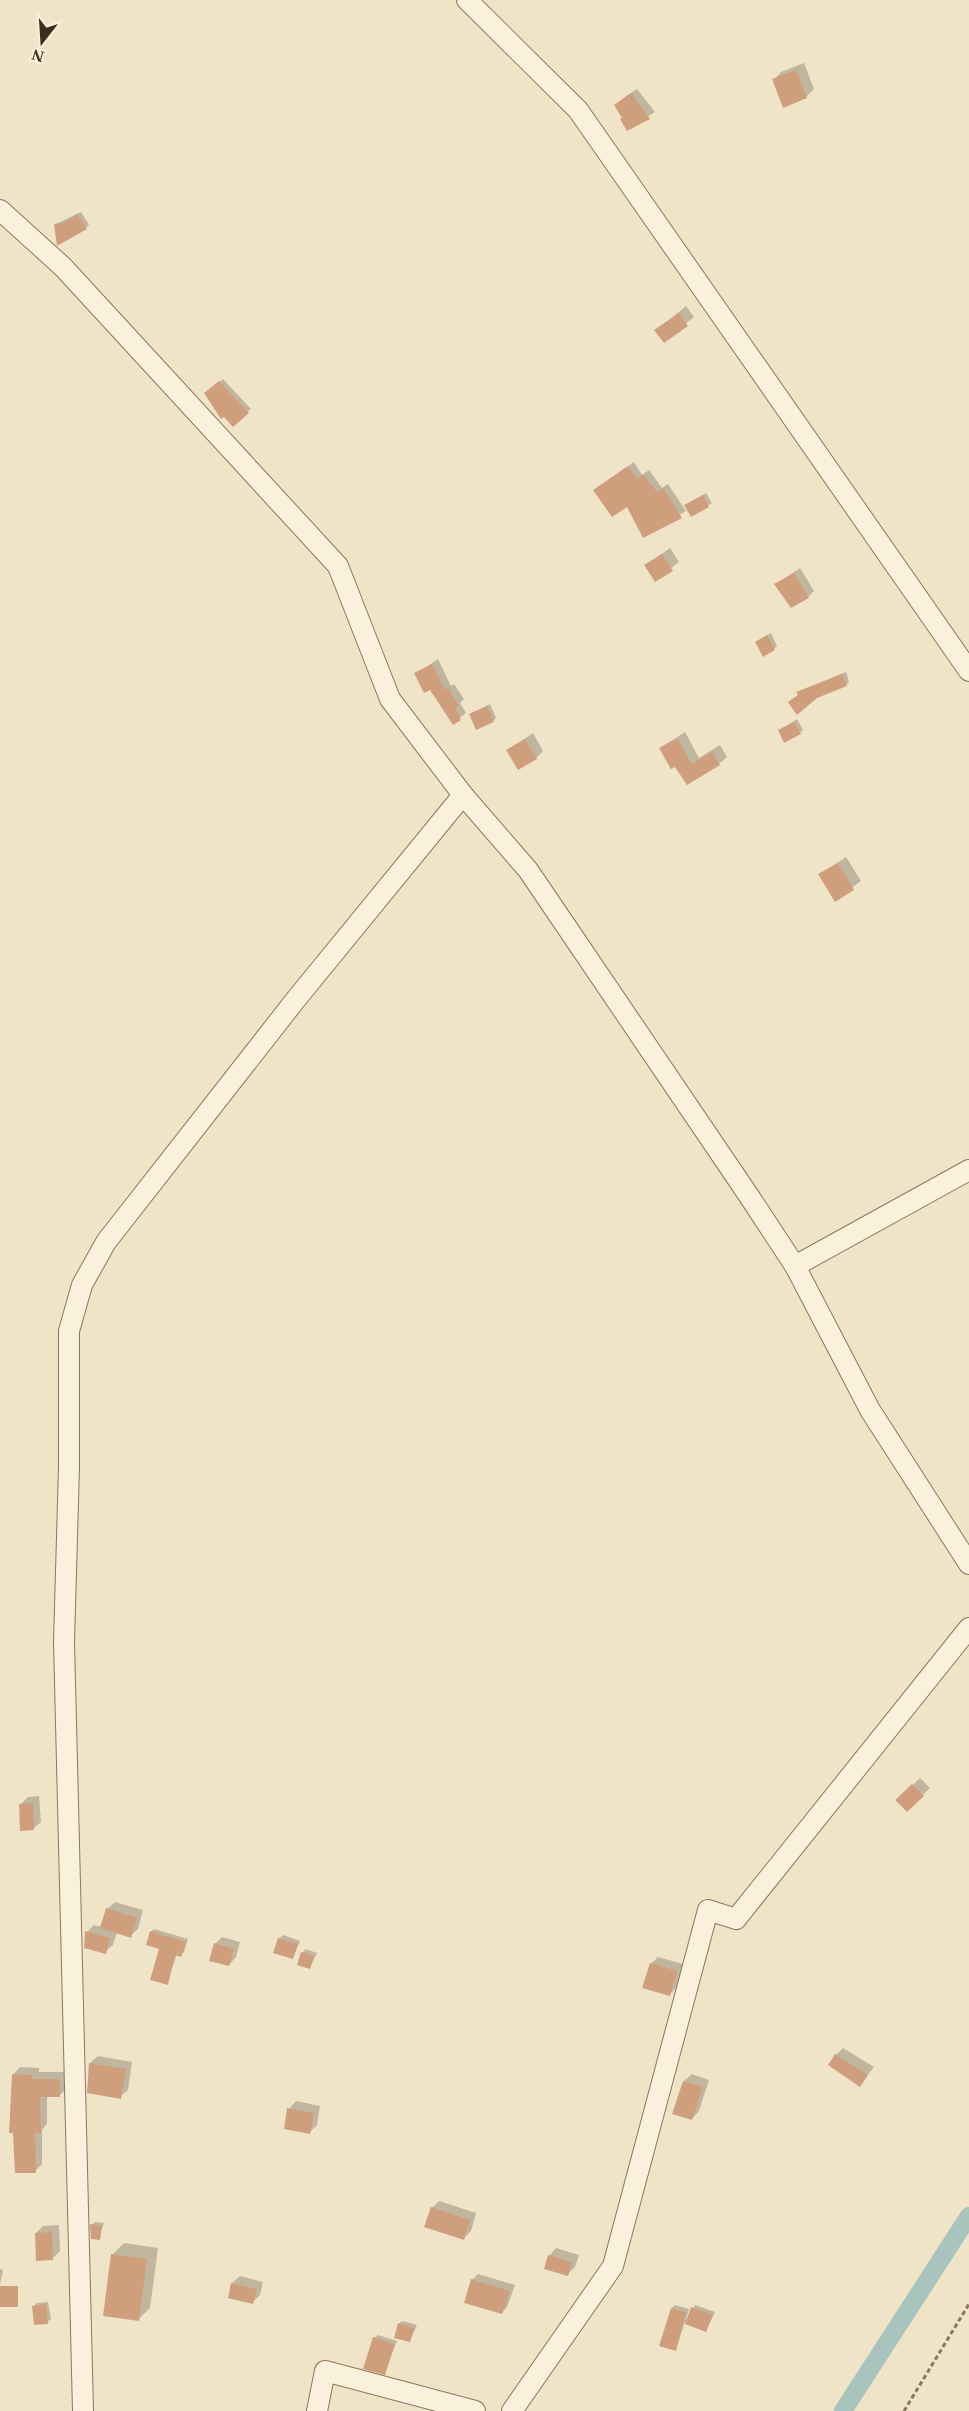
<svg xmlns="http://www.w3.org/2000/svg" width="969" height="2411" font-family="Georgia,serif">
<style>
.shadow{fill:#0003}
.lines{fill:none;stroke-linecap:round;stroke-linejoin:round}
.canal{stroke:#a9c4bc;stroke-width:18}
.building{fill:#cf9f7d}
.street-casing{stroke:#8d765c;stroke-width:22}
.path{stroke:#8d765c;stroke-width:3;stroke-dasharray:4.5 3;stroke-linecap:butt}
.street{stroke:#faf1dc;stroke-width:20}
</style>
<rect width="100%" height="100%" fill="#f0e4c8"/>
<g class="shadow">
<path d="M804,63L814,89L806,97L774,80L781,72Z"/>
<path d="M637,89L655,112L627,129L621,100Z"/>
<path d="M81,212L89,225L86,228L56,224Z"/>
<path d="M686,306L694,317L664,341L656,331Z"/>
<path d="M223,379L251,409L233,425L209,390Z"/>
<path d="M634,462L642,475L649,470L662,488L668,484L686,511L644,536L627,504L595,490Z"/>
<path d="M706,493L712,503L692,515L686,505Z"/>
<path d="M670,548L679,562L655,580L646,565Z"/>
<path d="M800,568L814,591L808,597L776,584Z"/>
<path d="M771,633L777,646L774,649L757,642Z"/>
<path d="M438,659L451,686L454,684L464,699L460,703L466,713L453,723L430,688L416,674Z"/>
<path d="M846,672L849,682L846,685L800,694L798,692Z"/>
<path d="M490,704L496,718L493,721L471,714Z"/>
<path d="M797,719L803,730L800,733L780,730Z"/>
<path d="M685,732L699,758L720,745L727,757L719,764L676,765L661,748Z"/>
<path d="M533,733L543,751L536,758L508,750Z"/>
<path d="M846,857L861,881L836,899L820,874Z"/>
<path d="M920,1778L930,1788L907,1810L897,1801Z"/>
<path d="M39,1796L41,1822L33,1829L21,1804L28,1797Z"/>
<path d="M115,1902L143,1910L138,1929L130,1936L117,1932L113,1945L105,1952L87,1932L94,1925L102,1927L107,1909Z"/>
<path d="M154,1929L188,1939L184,1952L181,1955L177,1954L167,1983L161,1948L151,1932Z"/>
<path d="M283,1935L300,1941L293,1957L279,1939Z"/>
<path d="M222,1937L240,1942L236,1957L229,1965L215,1944Z"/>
<path d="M306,1949L317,1953L310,1967L302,1953Z"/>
<path d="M658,1957L683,1964L677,1987L669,1995L651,1964Z"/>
<path d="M843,2048L874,2067L860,2085L836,2055Z"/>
<path d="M98,2056L132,2062L128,2090L120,2097L90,2063Z"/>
<path d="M20,2067L39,2068V2072H66L67,2088L59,2096H47V2124L42,2130V2164L35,2171L13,2075Z"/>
<path d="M692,2074L709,2080L699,2111L692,2119L684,2081Z"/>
<path d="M296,2101L320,2106L317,2125L310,2132L289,2109Z"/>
<path d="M439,2201L476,2213L471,2231L464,2238L432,2208Z"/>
<path d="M95,2222L104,2223L99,2238L92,2225Z"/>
<path d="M59,2225L60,2251L53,2258L36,2233L43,2226Z"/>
<path d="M124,2243L158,2248L150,2308L138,2320L113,2254Z"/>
<path d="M556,2248L579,2255L575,2267L568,2274L549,2256Z"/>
<path d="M0,2269L3,2270L0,2284Z"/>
<path d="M478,2274L515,2285L507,2307L502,2313L472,2280Z"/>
<path d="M240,2276L263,2282L260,2295L253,2302L229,2296L232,2283Z"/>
<path d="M48,2302L51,2319L47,2322L33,2307L37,2303Z"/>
<path d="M675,2305L689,2309L686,2320H688L695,2305L715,2312L706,2330L685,2322L676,2349L672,2308Z"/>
<path d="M402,2321L417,2325L410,2341L399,2324Z"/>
<path d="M378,2335L397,2341L384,2373L374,2338Z"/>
</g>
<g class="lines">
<path class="canal" d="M843,2411L969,2216"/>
</g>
<g class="building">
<path d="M796,70L807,98L783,108L772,79Z"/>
<path d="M631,93L650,119L627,131L620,119L622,118L614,105Z"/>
<path d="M77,214L87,229L57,246L54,224L63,223Z"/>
<path d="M679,313L688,326L664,343L654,330Z"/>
<path d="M219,381L249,413L233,427L224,417L221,419L204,393Z"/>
<path d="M628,466L637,479L643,474L657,492L663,488L682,518L643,538L627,507L612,517L593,490Z"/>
<path d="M703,495L709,507L691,517L684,505Z"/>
<path d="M662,554L673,571L655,582L644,565Z"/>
<path d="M794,573L809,598L791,608L774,584Z"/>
<path d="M767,635L775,650L763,657L755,642Z"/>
<path d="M432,664L445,690L448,688L459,706L455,709L461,720L453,725L430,690L424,693L414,673Z"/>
<path d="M842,674L847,686L817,698L797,715L788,702L798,695L796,692Z"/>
<path d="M487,706L494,722L476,730L469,714Z"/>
<path d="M794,722L801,734L784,743L778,730Z"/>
<path d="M677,738L692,764L712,752L720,765L687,785L675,767L671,769L659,748Z"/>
<path d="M525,739L537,759L518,770L506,750Z"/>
<path d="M838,863L854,890L835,902L818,874Z"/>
<path d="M912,1784L924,1796L907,1812L895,1800Z"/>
<path d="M33,1803L34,1830L20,1831L19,1804Z"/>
<path d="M106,1908L137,1918L131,1938L100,1928Z"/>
<path d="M85,1931L110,1938L106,1954L84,1948Z"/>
<path d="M150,1931L186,1942L181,1957L175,1955L168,1985L150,1980L159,1949L146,1945Z"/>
<path d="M278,1938L298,1944L293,1959L273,1953Z"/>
<path d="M214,1943L234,1949L229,1966L209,1961Z"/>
<path d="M301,1952L314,1956L310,1969L297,1965Z"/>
<path d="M650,1963L677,1971L670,1996L642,1988Z"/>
<path d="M835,2054L868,2075L860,2087L828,2065Z"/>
<path d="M89,2063L126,2069L121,2099L87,2093Z"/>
<path d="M12,2074L32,2075V2079H60V2097H40L41,2133H35L36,2173H15L13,2133H9Z"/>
<path d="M683,2081L703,2087L692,2120L672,2114Z"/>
<path d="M287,2108L314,2113L310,2134L284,2129Z"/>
<path d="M431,2207L470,2220L464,2240L424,2227Z"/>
<path d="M90,2224L102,2226L100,2240L91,2239Z"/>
<path d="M52,2232L53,2260L36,2261L35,2233Z"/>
<path d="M111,2254L147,2259L139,2321L103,2316Z"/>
<path d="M548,2255L572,2262L568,2276L544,2269Z"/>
<path d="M471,2279L510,2291L502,2314L464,2303Z"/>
<path d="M231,2283L257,2289L253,2304L228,2298Z"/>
<rect x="0" y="2286" width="18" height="21"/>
<path d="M46,2304L48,2324L34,2325L32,2306Z"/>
<path d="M691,2307L713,2315L706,2332L685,2324Z"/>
<path d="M671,2308L686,2312L676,2351L659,2346Z"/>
<path d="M398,2323L414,2328L410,2342L394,2338Z"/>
<path d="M373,2337L395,2344L385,2375L363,2369Z"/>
</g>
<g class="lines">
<g class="street-casing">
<g id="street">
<path d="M467,0L578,110L969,671"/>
<path d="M0,210L63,267L338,566L390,699L463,795L528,870L749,1196L795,1266L870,1410L969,1564"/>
<path d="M795,1266L969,1170"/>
<path d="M83,2411L64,1642L69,1467V1331L82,1285L106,1242L297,998L463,795"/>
<path d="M317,2411L325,2371L475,2411"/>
<path d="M512,2411L613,2266L708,1910L736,1919L969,1628"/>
</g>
</g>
<path class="path" d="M904,2411L969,2304"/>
<use href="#street" class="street"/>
</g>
<g transform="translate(42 42) rotate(197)" stroke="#f7eed8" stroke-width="4.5" paint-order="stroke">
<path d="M0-4.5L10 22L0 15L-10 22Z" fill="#3d2e20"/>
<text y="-9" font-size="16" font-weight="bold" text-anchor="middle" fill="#3d2e20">N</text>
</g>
</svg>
